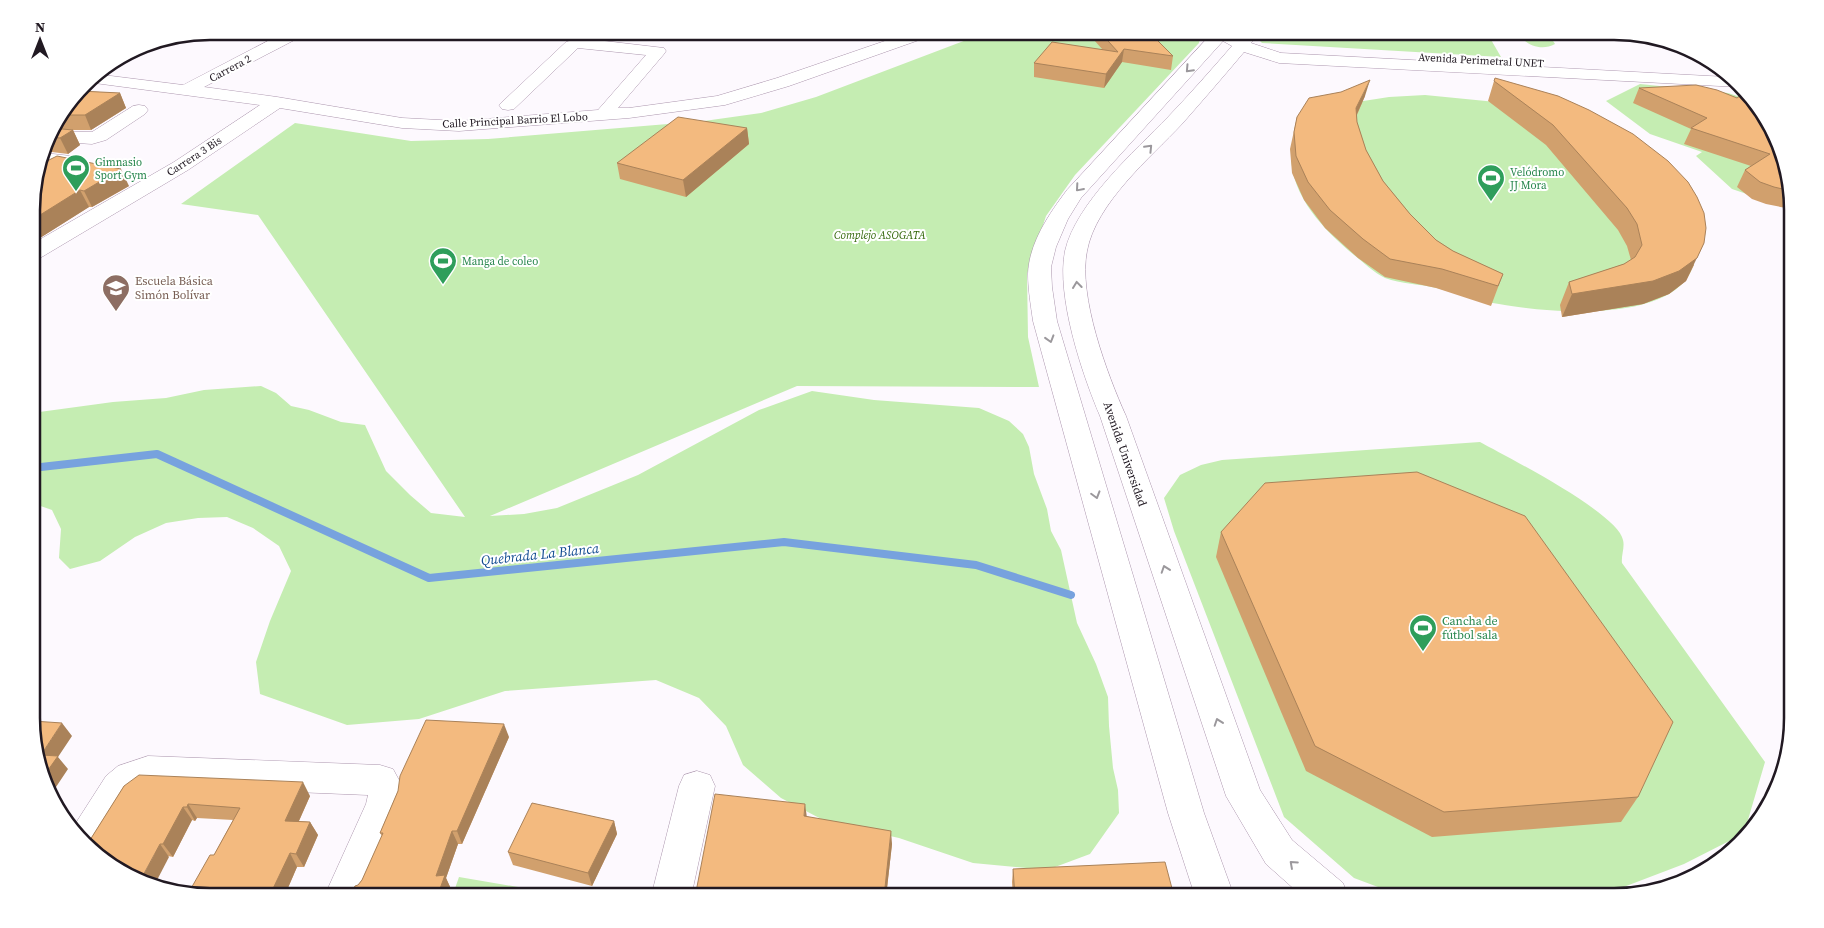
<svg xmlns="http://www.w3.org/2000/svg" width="1824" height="928" font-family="'Source Serif 4',serif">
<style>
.green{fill:#c5edb2}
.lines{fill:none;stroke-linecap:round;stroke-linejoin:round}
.stream{stroke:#77a2de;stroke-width:8}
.minor-casing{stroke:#ac96ae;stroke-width:1}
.minor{fill:#fff;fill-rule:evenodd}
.wall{fill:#d1a06d}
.shaded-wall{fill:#aa8259}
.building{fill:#f3ba7f;stroke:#aa8259}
.oneway{stroke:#9b989c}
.labels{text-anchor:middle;stroke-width:4;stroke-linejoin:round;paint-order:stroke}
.far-street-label{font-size:11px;fill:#211922;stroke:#fff}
.far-leisure-label{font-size:11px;fill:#27864d;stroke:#fff;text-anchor:start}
.far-park-label{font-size:11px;font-style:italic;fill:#336709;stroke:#fff}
.education-label{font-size:12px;fill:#785e54;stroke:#fff;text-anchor:start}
.street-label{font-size:12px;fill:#211922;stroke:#fff}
.leisure-label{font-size:12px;fill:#27864d;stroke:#fff;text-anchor:start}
.water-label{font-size:14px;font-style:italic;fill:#104a90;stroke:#fff}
.rim{fill:none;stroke:#211922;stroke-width:2.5}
</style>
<rect width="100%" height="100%" fill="#fdf9fe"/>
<g class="green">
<path d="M990,31H1198L1201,33L1199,43L1075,175L1046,216L1027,274L1028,337L1039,387L797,386L490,516L524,514L557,508L638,475L759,410L812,391L874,400L979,408L1009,421L1023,434L1029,447L1034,474L1047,509L1051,531L1061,550L1077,623L1096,664L1108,697L1109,726L1113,768L1118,790L1119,813L1090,854L1047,870L973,863L899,838L827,822L781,798L743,765L726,726L699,698L656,680L505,691L419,719L347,725L260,694L256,662L270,621L291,571L279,546L253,528L227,517L198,518L166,523L135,537L100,561L70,569L59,558L61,529L52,510L32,503V413L113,402L166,398L204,390L261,386L276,393L291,406L309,410L341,422L365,425L386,471L410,495L431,513L465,517L258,215L181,204L295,123L411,141L488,139L704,121L761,113L816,97Z"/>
<path d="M1263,31H1486L1501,57L1262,43L1257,38Z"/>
<path d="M1516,31H1547L1555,44C1540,52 1524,44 1516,31Z"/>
<path d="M1640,84L1728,93L1756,102L1791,187V209L1732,189L1696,156L1702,152L1650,134L1606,101Z"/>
<path d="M1425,95L1496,102L1695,258C1685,326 1547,313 1499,304C1478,301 1458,294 1437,288C1420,284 1401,284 1385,278C1374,273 1363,262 1354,255C1319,226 1280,185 1294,134L1357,102L1389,97Z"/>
<path d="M1480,442C1507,457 1618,513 1623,540C1625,547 1621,556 1622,563L1765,762L1745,830L1741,835L1684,864L1600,896H1402L1354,878L1284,817L1174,531L1164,498L1180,475L1201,465L1222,460Z"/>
<path d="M459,877L577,897H452Z"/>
</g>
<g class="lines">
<path class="stream" d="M32,468L157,454L429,578L784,542L976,565L1071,595"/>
<g class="minor-casing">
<g id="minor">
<path d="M287,31H308L306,34L204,87L277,97L402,118L459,121L598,110L646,55L578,48L514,109L508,110L502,109L499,105L566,42L579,38L664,48L666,51L664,54L618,108H629L717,96L777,78L914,31H938L936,34L789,86L725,105L629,118L459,131L402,128L280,108L188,170L40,258L32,259V244L174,162L260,105L87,82L95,74L183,85Z"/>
<path d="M1214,31H1231L1230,33L1239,37L1244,31H1261L1251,43L1281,53L1727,77L1739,87L1279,63L1244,52C1224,76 1203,100 1182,124C1150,158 1096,203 1087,251C1078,296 1107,374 1126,416L1260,790L1292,840L1343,883L1348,896H1302L1266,864L1226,796L1100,416C1082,374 1056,296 1065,251C1076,203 1135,151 1168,117C1190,94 1211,70 1232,46L1223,41L1081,198L1068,219L1056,247L1051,267L1052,287L1057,321L1204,813L1234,896H1195L1168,813L1033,321C1031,306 1028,290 1028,274C1029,243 1049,214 1067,190Z"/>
<path d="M139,105L145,106L148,110L145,114L106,140L92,144L47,141L50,131L92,132L133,106Z"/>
<path d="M44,153L80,157L83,161L80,165L73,167L42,165Z"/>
<path d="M148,756L380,765L393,769L405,791L402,804L364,897H324L366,804L368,795L148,786L132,798L99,852L72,829L106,776L118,766Z"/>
<path d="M697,771L710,775L715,786L691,897H651L679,786L684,775Z"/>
</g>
</g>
<use href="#minor" class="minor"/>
</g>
<g class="wall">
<path d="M1086,31H1148L1173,56L1171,70L1122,62L1104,88L1034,77V63L1102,49Z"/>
<path d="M1585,31H1614L1641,37L1603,35L1600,32Z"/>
<path d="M1494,81L1558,96L1694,265L1686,281L1669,294L1643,304L1562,317L1560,305L1569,282L1624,264L1631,260L1627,246L1618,230L1546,145L1488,101Z"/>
<path d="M1639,88L1737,98L1791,187V209L1766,204L1752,199L1737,187L1745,170L1751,166L1684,144L1691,129L1633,103Z"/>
<path d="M80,91L120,93L126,108L91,130H73L80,145L68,154L44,151L50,131Z"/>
<path d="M1365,96L1357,115V122L1366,150L1383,181L1410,214L1436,240L1453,251L1503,274L1491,306L1436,288L1385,277L1358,258L1325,228L1304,200L1292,173L1290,149L1297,117Z"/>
<path d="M747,128L749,144L686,197L620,179L617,163Z"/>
<path d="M57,156L129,186L92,207H89L32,243V198Z"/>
<path d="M1221,532L1638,797L1621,822L1432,837L1306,771L1216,557Z"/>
<path d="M509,737L462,844H458L446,878L451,889L358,885L362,880L382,836L380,833L398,791Z"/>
<path d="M124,786L310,796L299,821L310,822L318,835L304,867H297L284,897H210L214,855L233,820L197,818L195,821L192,820L173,857L90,840Z"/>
<path d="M806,816L892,844L886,897H695Z"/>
<path d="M614,821L617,834L592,886L513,865L508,852Z"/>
<path d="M1013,869L1174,896L1013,897L1012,882Z"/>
</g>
<g class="shaded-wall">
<path d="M1124,49L1122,62L1104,88L1106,74Z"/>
<path d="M1370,80L1365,96L1352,125L1356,108Z"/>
<path d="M120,93L126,108L91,130L85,115Z"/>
<path d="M747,128L749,144L686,197L683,180Z"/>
<path d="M73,130L80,145L68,154L60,138Z"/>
<path d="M121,169L129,186L92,207L84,191Z"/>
<path d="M80,190L89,207L32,243V220Z"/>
<path d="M1704,243L1686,281L1669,294L1643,304L1562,317L1572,294Z"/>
<path d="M62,723L72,736L58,757L68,769L54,790L62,800L59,805L46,773L41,755Z"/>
<path d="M504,724L509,737L462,844L457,831Z"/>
<path d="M303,782L310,796L293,834L285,821Z"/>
<path d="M188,804L197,818L195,821L187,807Z"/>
<path d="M805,804L807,818L804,816Z"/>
<path d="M183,807L192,820L173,857L163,844Z"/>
<path d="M614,821L617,834L592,886L588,873Z"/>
<path d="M310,822L318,835L304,867L296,854Z"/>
<path d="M452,831L458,844L446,878L451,889L448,897H437L436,876Z"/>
<path d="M891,831L892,844L886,897H884Z"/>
<path d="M160,844L169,857L155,884L140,881Z"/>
<path d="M290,853L297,867L284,897H269Z"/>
</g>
<g class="building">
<path d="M1099,31H1148L1173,56L1124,49L1106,74L1034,63L1052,42L1118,52Z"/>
<path d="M1495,78L1558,96L1589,110L1633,134L1668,161L1688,182L1697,197L1704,213L1706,228L1704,243L1697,258L1679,271L1653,281L1572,294L1569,282L1624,264L1635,257L1642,245L1637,224L1627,208L1553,125L1494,81Z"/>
<path d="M1370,80L1356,108L1357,122L1366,150L1383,181L1410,214L1436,240L1453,251L1503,274L1498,286L1442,269L1390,259L1363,239L1330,210L1308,182L1296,156L1294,132L1297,117L1309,98L1341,92Z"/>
<path d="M1696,85L1717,90L1737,98L1745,92L1756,101L1791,187V191L1774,187L1760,182L1745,170L1770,154L1691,128L1707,118L1639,88Z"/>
<path d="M80,91L120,93L85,115H62Z"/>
<path d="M678,117L747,128L683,180L617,163Z"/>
<path d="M51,128L73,130L60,138L48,137Z"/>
<path d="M57,156L121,169L84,191L80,190L32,220V198L41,164Z"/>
<path d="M1417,472L1525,516L1673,722L1638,797L1444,812L1315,746L1221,532L1265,483Z"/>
<path d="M426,720L504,724L457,831H452L436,876L445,875L437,897H349L355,886L358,885L362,880L383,833H380L398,791L400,776Z"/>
<path d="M33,721L62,723L41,755L58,756L46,773L33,742Z"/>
<path d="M139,775L303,782L285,821L310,822L296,854L290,853L269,897H210L189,892L210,855H214L240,808L188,804L187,807H183L163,844H160L140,881L131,878L84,840L86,839L90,840L124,786Z"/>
<path d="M715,794L805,804L804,816L891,831L884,897L795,890L794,897H695Z"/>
<path d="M532,803L614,821L588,873L508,852Z"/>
<path d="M1165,862L1174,896L1015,897L1013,869Z"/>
</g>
<defs><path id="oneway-chevron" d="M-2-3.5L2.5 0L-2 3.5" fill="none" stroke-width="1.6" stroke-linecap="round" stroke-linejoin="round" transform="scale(1.25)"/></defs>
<g class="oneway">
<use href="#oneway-chevron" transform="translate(1189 69) rotate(133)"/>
<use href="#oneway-chevron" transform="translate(1149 148) rotate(-46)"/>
<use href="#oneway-chevron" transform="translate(1079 188) rotate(131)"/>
<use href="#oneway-chevron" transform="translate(1077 285) rotate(-97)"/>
<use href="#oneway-chevron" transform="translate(1050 339) rotate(73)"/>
<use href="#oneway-chevron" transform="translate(1096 495) rotate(74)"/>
<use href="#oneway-chevron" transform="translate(1165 569) rotate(-109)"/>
<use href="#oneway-chevron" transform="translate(1218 722) rotate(-109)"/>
<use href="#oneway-chevron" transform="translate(1293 864) rotate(-138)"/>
</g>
<defs>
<g id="stadium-pin" transform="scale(1.4375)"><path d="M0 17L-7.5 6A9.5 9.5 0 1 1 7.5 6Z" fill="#2e9e5b" stroke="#fff"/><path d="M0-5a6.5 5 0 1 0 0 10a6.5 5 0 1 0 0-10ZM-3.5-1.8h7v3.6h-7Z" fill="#fff"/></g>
<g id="school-pin" transform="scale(1.4375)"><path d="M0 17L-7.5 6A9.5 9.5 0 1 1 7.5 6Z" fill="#8d6e63" stroke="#fff"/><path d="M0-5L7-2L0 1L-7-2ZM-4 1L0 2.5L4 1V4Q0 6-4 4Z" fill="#fff"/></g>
</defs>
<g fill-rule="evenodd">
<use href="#stadium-pin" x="76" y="168"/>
<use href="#stadium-pin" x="1491" y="178"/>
<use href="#stadium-pin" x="443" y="261"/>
<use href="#school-pin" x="116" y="288"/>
<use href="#stadium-pin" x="1423" y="628"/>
</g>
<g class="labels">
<g class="far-street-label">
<text transform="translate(1481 60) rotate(3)" y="4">Avenida Perimetral UNET</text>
<text transform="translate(230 68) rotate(-28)" y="4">Carrera 2</text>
<text transform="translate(515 120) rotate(-3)" y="4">Calle Principal Barrio El Lobo</text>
<text transform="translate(194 156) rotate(-33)" y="4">Carrera 3 Bis</text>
</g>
<g class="far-leisure-label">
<text x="95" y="166">Gimnasio<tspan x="95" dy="13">Sport Gym</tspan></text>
<text x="1510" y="176">Velódromo<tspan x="1510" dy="13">JJ Mora</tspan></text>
<text x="462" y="265">Manga de coleo</text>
</g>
<g class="far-park-label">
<text x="880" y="239">Complejo ASOGATA</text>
</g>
<g class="education-label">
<text x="135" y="285">Escuela Básica<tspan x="135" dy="14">Simón Bolívar</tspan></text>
</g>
<g class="street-label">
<text transform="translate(1125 454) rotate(71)" y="4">Avenida Universidad</text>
</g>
<g class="leisure-label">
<text x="1442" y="625">Cancha de<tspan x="1442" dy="14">fútbol sala</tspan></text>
</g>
<g class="water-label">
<text transform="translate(540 554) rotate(-6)" y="5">Quebrada La Blanca</text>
</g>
</g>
<path d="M0 0H1824V928H0ZM210 40H1614A170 170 0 0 1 1784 210V718A170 170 0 0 1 1614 888H210A170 170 0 0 1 40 718V210A170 170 0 0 1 210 40Z" fill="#fff" fill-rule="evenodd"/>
<path class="rim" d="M210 40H1614A170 170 0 0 1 1784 210V718A170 170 0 0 1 1614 888H210A170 170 0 0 1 40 718V210A170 170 0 0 1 210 40Z"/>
<g transform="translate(40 40)" stroke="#ffffff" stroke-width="4" paint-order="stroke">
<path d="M0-4L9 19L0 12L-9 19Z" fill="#211922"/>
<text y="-8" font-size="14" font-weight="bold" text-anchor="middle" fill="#211922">N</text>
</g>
</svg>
